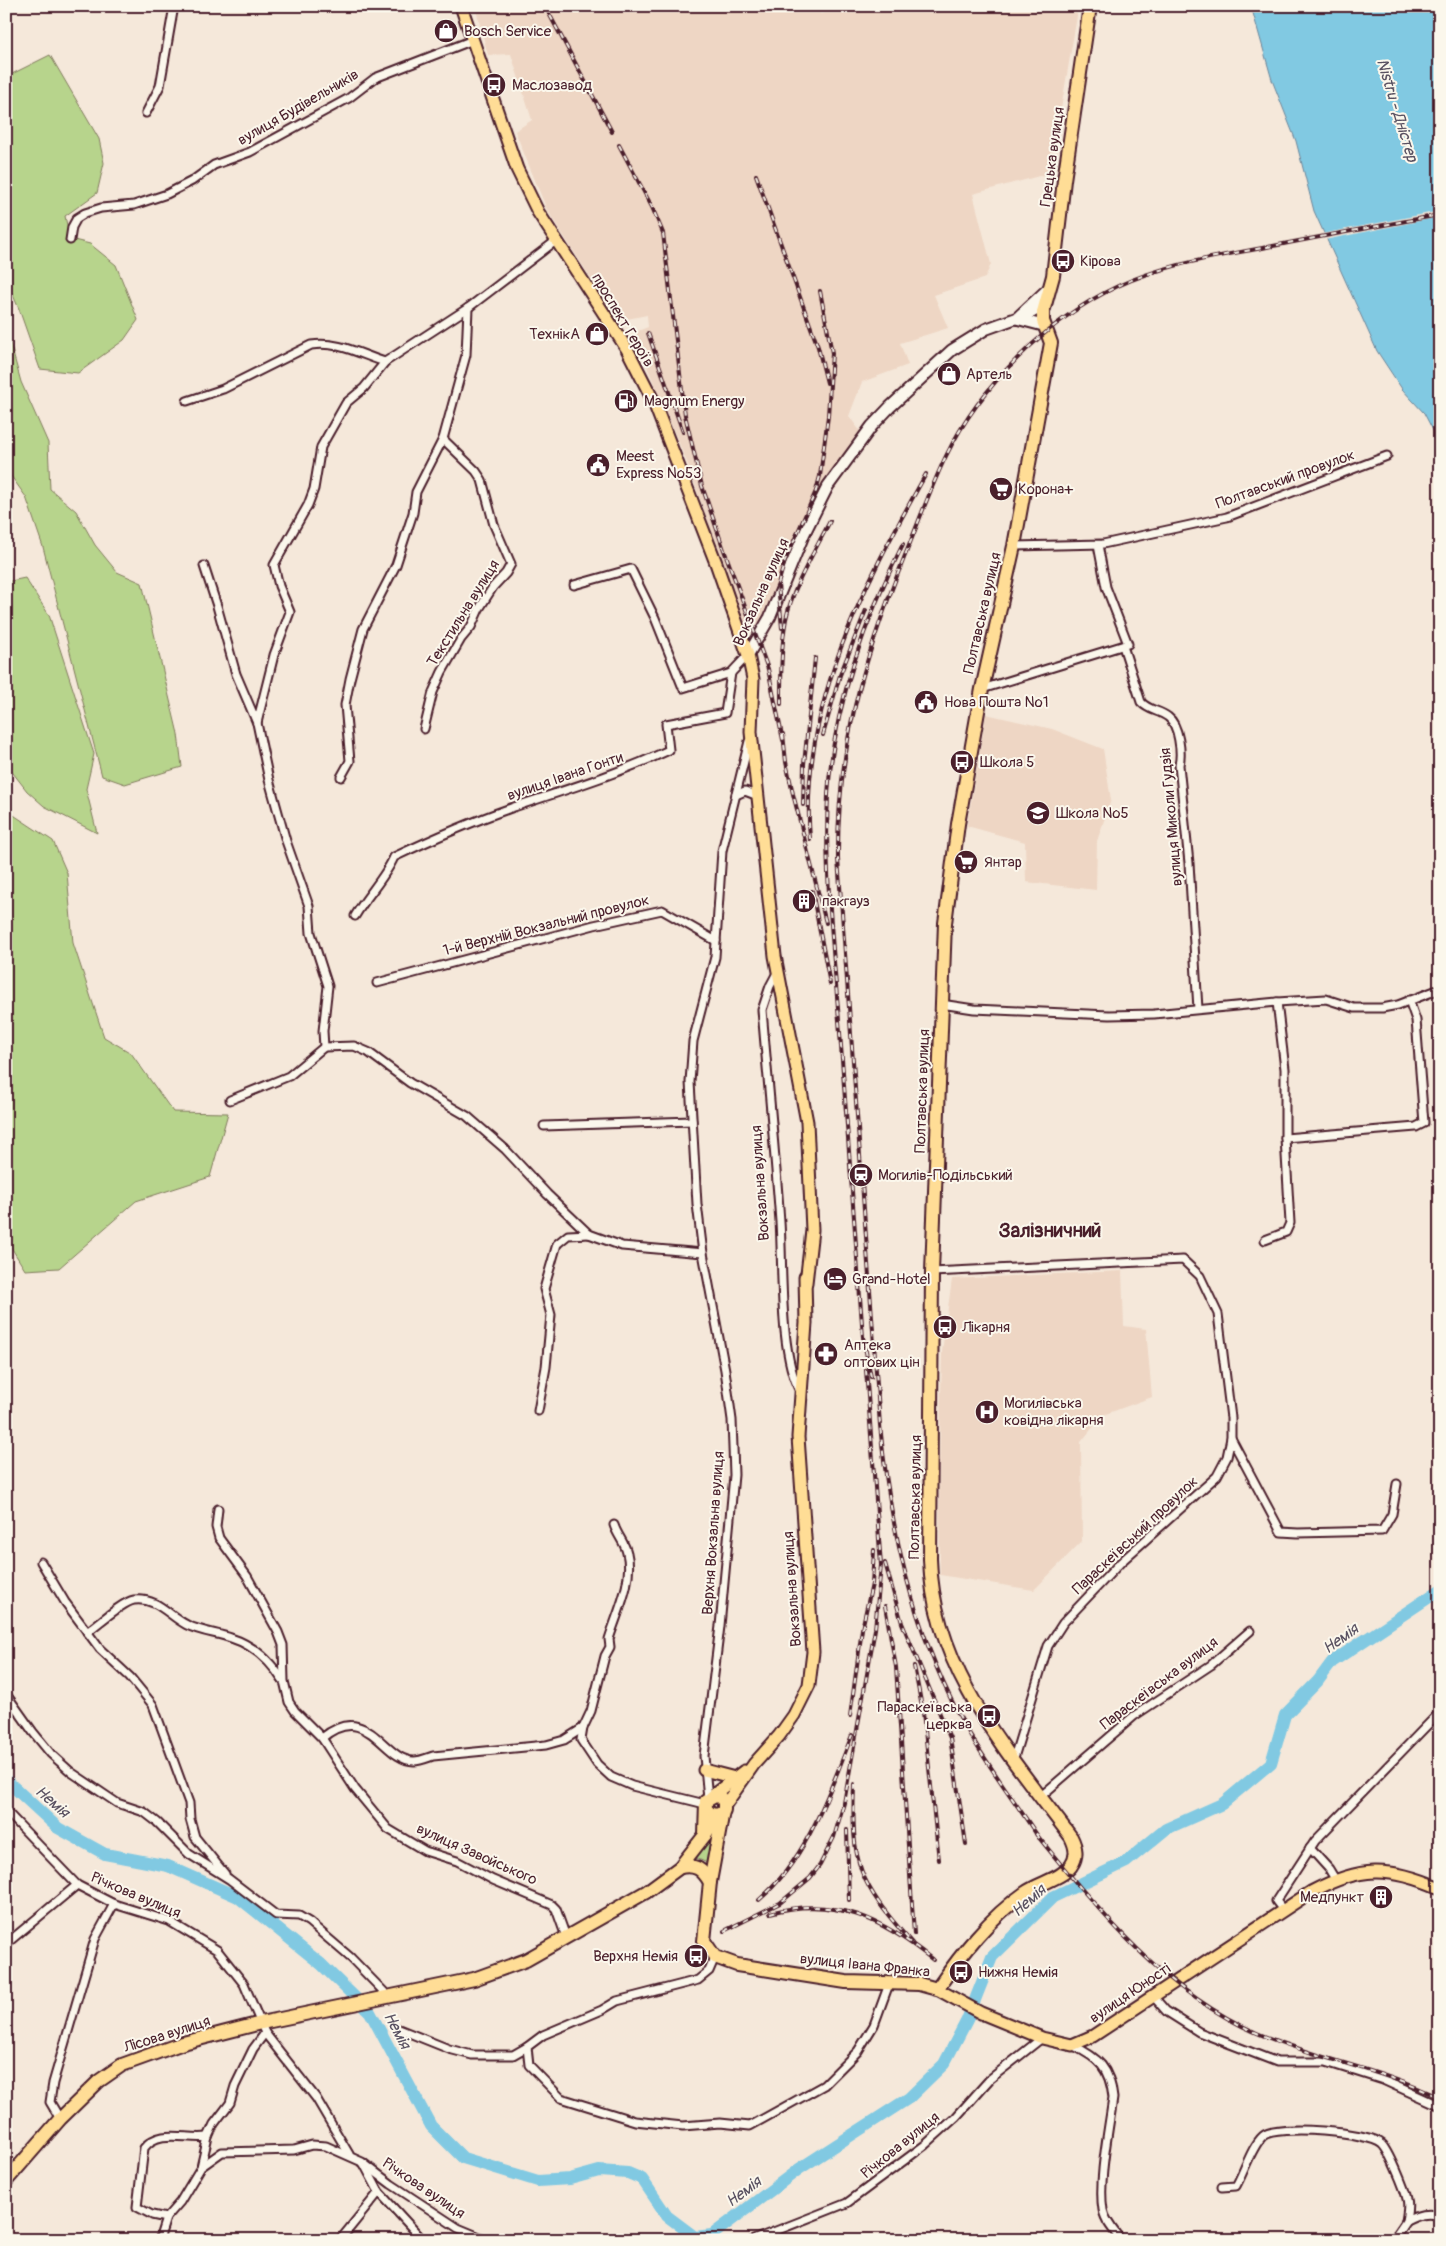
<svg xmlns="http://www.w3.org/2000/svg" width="1446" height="2246" font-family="Pangolin,sans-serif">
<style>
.built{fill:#eed6c4}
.green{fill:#b7d48c;stroke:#807a5c}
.water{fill:#81c9e2;stroke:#6b8599}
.pier{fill:#f5e8da}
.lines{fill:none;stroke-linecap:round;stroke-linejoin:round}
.river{stroke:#81c9e2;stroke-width:12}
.street-casing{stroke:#4a1f2b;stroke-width:11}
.secondary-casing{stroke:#4a1f2b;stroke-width:14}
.primary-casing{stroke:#4a1f2b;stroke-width:15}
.highway-casing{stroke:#4a1f2b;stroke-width:16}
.street{stroke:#fbf7ec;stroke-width:7}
.secondary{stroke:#fbf7ec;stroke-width:10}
.primary{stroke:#ffdd96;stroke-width:11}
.highway{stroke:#ffdd96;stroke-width:12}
.rail-casing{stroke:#4a1f2b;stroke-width:4}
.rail{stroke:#fbf7ec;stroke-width:2;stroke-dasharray:5.5;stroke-linecap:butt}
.labels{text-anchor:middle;stroke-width:4;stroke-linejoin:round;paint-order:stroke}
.poi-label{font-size:15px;fill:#4a1f2b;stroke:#fbf7ec;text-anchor:start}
.street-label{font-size:15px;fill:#4a1f2b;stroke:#fbf7ec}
.water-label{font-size:16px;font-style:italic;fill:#5a5262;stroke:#fbf7ec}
.district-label{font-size:20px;font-weight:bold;fill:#4a1f2b;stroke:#fbf7ec}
</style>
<rect width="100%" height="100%" fill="#f5e8da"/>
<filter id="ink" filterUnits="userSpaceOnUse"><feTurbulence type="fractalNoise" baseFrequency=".02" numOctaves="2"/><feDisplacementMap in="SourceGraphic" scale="10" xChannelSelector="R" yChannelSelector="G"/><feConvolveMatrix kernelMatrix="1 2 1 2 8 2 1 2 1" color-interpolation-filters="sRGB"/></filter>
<g filter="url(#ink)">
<g class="built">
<path d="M475,6H817L821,14L844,6H1076L1077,16L1050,173L973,194L991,264L985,278L934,295L948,328L900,343L908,365L862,382L849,416L860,431L828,476L767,620L745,628L688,465L633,333L648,327L647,315L627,319L608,305L547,210L515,131L532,120L511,54L488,55Z"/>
<path d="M986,714L1052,729L1103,749L1111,800L1097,841L1096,890L1026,882L1025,842L967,826Z"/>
<path d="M1122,1271L1124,1326L1146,1329L1152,1397L1103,1415L1081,1442L1082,1541L1034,1590L940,1575L939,1473L942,1352L952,1279Z"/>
</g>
<g class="green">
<path d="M50,55L99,139L104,163L97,193L65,216L70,239L90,244L116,265L138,320L124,340L78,373L40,369L19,309L6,279V77Z"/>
<path d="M6,328L21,382L48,443L50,489L76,511L95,545L117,572L142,583L178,734L182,767L125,784L102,776L43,547L26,497L6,469Z"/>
<path d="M25,578L49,615L94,754L86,789L97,833L44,806L27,791L6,764V582Z"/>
<path d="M6,810L53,841L67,873L73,943L104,1037L131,1053L173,1112L228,1113L210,1177L136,1201L59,1268L25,1270L6,1239Z"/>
<path d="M711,1832L707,1863L694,1857Z"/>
</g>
<path class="water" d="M1251,6H1440V444L1424,413L1402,389L1377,351L1314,211L1296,141L1272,80Z"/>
<path class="pier" d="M1440,211V217L1324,240L1321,234Z"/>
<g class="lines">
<path class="river" d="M6,1780L58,1828L105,1854L168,1866L238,1897L321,1964L370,2012L431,2126L463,2158L538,2181L570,2179L599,2171L628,2173L642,2179L667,2216L695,2237L712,2235L799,2169L909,2098L944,2064L967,2020L992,1957L1053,1897L1126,1862L1166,1829L1222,1804L1271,1763L1285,1715L1318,1681L1332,1662L1440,1590"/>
<g class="street-casing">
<g id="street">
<path d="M146,113L160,86L174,6"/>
<path d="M70,240L72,227L77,218L85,213L101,208L134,205L167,194L192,181L214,165L250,152L349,98L375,78L473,40"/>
<path d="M187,401L223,389L311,345C339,341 359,354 385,362"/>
<path d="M1014,546L1103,544L1227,517L1387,456"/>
<path d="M204,566L217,606L236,674L257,723L269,780L286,841L309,906L311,933L328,986L323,1031L324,1047L289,1076L230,1100"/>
<path d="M574,585L631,569L655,618L683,688L731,673"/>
<path d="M1123,646L1141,702C1149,711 1159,710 1168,717C1179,725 1182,753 1179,765L1189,863L1198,1009"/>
<path d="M982,689L1128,644L1106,587L1098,545"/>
<path d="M257,723L274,655L290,612L279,586L274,565L308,505L314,489L321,447L346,403L364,388L385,362L468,308L557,240"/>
<path d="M424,729L433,692L442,672L461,639L471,627L479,609L493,587L506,573L511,564L494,525L482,480L476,471L443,439"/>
<path d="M341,777L350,761L345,705L350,679L363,629L396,565L413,513L416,492L443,439L466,355L468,308"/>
<path d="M736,795L745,791L758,796"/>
<path d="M355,916C367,895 385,878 394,857C432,839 471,822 511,808C565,790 618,774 669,750L666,724L725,713L731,673L748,655"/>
<path d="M778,971L770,986L762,1010C768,1081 775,1151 780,1222C783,1265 779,1356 800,1391"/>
<path d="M377,983L594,925L662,910L716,941"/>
<path d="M941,1004L974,1009L1109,1015L1154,1014L1277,1002L1326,999L1354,1008H1382L1398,1005L1440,989"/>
<path d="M324,1047L354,1046L368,1052L410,1083L467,1116L505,1149L547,1194L589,1234L622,1246L703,1253"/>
<path d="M544,1126L692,1121"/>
<path d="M1285,1138L1416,1127L1424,1123L1416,1020L1409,1000"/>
<path d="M1265,1240L1286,1232L1290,1223L1285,1138V1069L1277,1002"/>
<path d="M932,1272L1183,1260L1200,1276L1218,1314L1231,1418V1438L1227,1457L1217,1476L1121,1562L1063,1623L1048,1646L1013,1761"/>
<path d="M538,1411L546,1367L551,1315L544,1289L557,1244L568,1235L589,1234"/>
<path d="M1231,1438L1281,1532L1298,1533L1382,1531L1392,1514L1397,1484"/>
<path d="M218,1509L216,1527L219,1538L247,1576L278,1632L283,1645L284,1681L289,1702L295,1711L322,1738L355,1789L388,1829L425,1851L457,1861L493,1880L552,1905L556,1909L566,1937"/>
<path d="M614,1525C617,1535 625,1543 627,1553C634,1580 617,1613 609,1639L610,1647L605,1656L591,1711L583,1728L581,1740L597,1764L611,1777L632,1786L705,1804"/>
<path d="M41,1562L65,1602L100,1649L130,1677L153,1705L189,1803L190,1819L195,1837L225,1874"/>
<path d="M87,1632C97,1625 122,1602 134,1600C157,1597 169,1616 187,1625C202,1632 217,1633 231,1638C253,1645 271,1662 283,1681"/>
<path d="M6,1694L33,1732L51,1754L71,1772L117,1803L144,1812L157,1822L189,1854L229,1879L276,1915L299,1916L309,1922L351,1958L389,1997"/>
<path d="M322,1738C368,1700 383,1761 414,1761C420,1761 427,1758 433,1756L546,1745L564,1740L583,1728"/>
<path d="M1040,1797L1134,1716L1211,1665L1250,1631"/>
<path d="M708,1799L704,1756L720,1626L734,1475L732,1420L725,1370L703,1253L697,1204L690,1082L693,1041L715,957L722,851L749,741"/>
<path d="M6,1811L77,1885L114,1904L169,1921L217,1950L244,1984L265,2033L316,2098L349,2154"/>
<path d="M1310,1848L1329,1869L1335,1879"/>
<path d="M1283,1910L1276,1901L1315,1841L1440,1712"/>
<path d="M6,1944L77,1885"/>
<path d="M715,1957L709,1971L698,1980L617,2001L602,2010L543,2035L527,2047L529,2065L561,2098L635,2121L683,2126L720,2123L750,2126L824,2085L858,2051L874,2025L889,1984"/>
<path d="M1153,1996L1166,2011L1199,2032L1277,2062H1326L1383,2080L1440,2106"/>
<path d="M399,2029L449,2049L472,2055H513L527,2047"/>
<path d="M1072,2045C1099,2058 1110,2068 1113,2098C1109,2128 1098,2182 1103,2210C1105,2221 1114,2231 1121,2240"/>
<path d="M60,2119L50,2102L53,2083L95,1939L114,1904"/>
<path d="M208,2137L214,2124L230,2103L235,2086L253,2049L265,2033"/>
<path d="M364,2164L379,2192L423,2240"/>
<path d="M201,2167L208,2137C186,2140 159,2128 144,2148L137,2207L152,2215L166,2218L180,2202L201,2167L222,2152L294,2150L312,2145L326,2146L362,2162L391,2184L458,2228L487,2240"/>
<path d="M1222,2187L1236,2186C1244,2172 1252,2146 1263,2136C1276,2124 1370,2132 1382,2144C1389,2150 1405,2189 1407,2199C1409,2205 1407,2215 1406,2221C1418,2215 1427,2212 1440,2216"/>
<path d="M159,2240L166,2218"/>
<path d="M340,2240L379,2192"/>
<path d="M753,2240L847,2203L925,2145L956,2117L990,2079L1042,2038"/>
<path d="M1393,2240L1406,2221"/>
</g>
</g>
<g class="secondary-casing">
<g id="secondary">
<path d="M1019,316L1050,287"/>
<path d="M1018,319L1045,326"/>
<path d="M748,655L770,617L804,534L828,486L872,426L890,407L952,350L986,329L1033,312L1046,303"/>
</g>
</g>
<g class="primary-casing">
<g id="primary">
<path d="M461,6L517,169L538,212L627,349L653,400L716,563L748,655L753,679L751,732L775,956L807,1122L812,1230L806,1283"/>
<path d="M704,1770L735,1778"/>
<path d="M712,1796L744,1771"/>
<path d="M725,1805L754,1764L779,1736L794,1715L809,1685L813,1652L798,1437L806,1323L805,1277"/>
<path d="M937,1989L981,2013L1042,2038L1072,2045L1093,2036L1311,1892C1360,1866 1389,1866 1440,1888"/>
</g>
</g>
<g class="highway-casing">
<g id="highway">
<path d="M723,1811L710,1882L704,1941L715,1957L737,1965L846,1982L919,1984L937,1989C962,1953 989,1918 1025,1893C1039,1883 1061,1879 1071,1866C1078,1856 1076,1847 1071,1837C1008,1753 933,1670 930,1559L932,1272L945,923L958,824L982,689L1014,546L1051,343L1043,321V312L1053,276L1064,180L1090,6"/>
<path d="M705,1835L706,1801L715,1796L720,1797L724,1802V1810L720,1814L712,1815L706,1809"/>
<path d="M680,1867C696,1864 702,1869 710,1882"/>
<path d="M6,2181L60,2119L99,2081L122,2065L183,2043L261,2023L474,1979L526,1960L646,1892L680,1867L705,1835L716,1816"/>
</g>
</g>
<use href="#street" class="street"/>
<use href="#secondary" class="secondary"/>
<use href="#primary" class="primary"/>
<use href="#highway" class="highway"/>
<g class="rail-casing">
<g id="rail">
<path d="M545,6L612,132"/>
<path d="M619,145L652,207L663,233L685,415L702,486L724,550L768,669L783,740"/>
<path d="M756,175L818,347L827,383"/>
<path d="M648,333L683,432"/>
<path d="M782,628L778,584L785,561L816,491L820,476L828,416L832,353L820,291"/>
<path d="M781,704C781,676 781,646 786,619C793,586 815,551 830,521"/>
<path d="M783,734L786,762L793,794L826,923"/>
<path d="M823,735L840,675L866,610"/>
<path d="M803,805L804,764L815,658"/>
<path d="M810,839C799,708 864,584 926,474"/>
<path d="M812,891L830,984"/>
<path d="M871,1377L863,1337C855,1240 849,1143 841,1046C835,963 824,879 828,795C833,708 864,622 903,544"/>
<path d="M885,1563L902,1623L950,1738L966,1844"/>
<path d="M885,1606L896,1667L914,1934"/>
<path d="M914,1666L923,1712L939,1860"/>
<path d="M850,1716L862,1629L872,1584L874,1550"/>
<path d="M854,1784C851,1865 858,1882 912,1943"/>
<path d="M847,1830L849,1900"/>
<path d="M1036,1834C1098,1910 1165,1993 1257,2033C1317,2059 1381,2069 1440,2098"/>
<path d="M1039,1838C1013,1798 983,1760 960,1717C912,1626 890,1527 880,1425L838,859C837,746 863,661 904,558C918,524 930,489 946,456C980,386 1048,319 1118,286C1165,264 1216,257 1267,247C1325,236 1382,225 1440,215"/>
<path d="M759,1900C807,1859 829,1793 852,1735"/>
<path d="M770,1913C835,1895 884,1920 933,1960"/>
<path d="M724,1931L780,1903L810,1878L820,1865L834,1837L844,1803L875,1629L881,1565L866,1370"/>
</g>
</g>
<use href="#rail" class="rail"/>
</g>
</g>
<defs>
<g id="shop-disc" transform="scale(1.25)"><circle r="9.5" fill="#4a1f2b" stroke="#fbf7ec"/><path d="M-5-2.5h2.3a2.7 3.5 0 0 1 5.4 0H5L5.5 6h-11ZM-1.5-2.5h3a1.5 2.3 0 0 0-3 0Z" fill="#fff"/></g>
<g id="bus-disc" transform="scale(1.25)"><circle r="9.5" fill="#4a1f2b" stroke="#fbf7ec"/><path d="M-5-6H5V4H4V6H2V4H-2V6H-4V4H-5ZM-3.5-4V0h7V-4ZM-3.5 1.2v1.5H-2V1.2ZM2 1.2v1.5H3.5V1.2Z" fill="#fff"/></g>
<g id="fuel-disc" transform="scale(1.25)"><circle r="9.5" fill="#4a1f2b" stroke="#fbf7ec"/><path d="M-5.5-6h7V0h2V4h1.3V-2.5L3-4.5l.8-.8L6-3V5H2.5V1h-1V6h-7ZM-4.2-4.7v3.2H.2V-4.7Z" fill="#fff"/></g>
<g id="civic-disc" transform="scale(1.25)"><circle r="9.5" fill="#4a1f2b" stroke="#fbf7ec"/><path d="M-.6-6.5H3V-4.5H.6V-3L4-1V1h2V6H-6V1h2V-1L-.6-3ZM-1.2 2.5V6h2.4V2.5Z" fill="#fff"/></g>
<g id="supermarket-disc" transform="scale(1.25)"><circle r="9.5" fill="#4a1f2b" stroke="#fbf7ec"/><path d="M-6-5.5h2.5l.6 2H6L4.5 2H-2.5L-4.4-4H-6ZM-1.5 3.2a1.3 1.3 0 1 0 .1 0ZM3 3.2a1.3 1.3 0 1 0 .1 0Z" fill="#fff"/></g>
<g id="school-disc" transform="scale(1.25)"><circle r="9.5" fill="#4a1f2b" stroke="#fbf7ec"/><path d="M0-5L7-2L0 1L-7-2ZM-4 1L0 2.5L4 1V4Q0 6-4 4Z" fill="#fff"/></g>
<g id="building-disc" transform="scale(1.25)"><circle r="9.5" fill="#4a1f2b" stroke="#fbf7ec"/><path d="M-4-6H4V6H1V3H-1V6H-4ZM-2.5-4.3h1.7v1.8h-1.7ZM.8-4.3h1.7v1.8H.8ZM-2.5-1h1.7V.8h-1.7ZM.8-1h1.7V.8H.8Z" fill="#fff"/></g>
<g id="station-disc" transform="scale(1.25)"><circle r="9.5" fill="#4a1f2b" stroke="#fbf7ec"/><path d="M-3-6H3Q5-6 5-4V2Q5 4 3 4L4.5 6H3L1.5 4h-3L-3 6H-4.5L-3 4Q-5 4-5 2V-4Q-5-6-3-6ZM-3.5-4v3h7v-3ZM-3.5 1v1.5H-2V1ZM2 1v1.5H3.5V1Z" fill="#fff"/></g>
<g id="hotel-disc" transform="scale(1.25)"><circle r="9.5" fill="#4a1f2b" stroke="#fbf7ec"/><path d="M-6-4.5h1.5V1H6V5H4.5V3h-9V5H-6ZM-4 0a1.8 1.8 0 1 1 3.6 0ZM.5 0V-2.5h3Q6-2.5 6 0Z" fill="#fff"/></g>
<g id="pharmacy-disc" transform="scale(1.25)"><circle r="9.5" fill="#4a1f2b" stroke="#fbf7ec"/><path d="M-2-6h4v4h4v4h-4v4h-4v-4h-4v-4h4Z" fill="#fff"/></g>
<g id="hospital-disc" transform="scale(1.25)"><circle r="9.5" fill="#4a1f2b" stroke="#fbf7ec"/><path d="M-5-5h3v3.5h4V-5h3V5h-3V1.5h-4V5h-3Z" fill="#fff"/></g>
</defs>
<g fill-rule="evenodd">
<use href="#shop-disc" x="446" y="31"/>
<use href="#bus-disc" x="494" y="85"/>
<use href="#bus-disc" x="1063" y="261"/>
<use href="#shop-disc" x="597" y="334"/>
<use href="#shop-disc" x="949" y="374"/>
<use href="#fuel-disc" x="626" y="401"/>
<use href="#civic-disc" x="598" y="465"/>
<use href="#supermarket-disc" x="1001" y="489"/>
<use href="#civic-disc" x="926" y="702"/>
<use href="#bus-disc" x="962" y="762"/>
<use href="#school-disc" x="1038" y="813"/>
<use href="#supermarket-disc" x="966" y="862"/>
<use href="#building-disc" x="804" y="901"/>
<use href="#station-disc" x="861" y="1175"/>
<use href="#hotel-disc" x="835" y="1279"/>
<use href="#bus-disc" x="945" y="1327"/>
<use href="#pharmacy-disc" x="826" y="1354"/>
<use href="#hospital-disc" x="987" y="1412"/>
<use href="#bus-disc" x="989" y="1716"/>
<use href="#building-disc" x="1381" y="1897"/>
<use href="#bus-disc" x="696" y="1956"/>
<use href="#bus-disc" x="961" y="1972"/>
</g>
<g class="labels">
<g class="poi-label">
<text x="464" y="36">Bosch Service</text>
<text x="512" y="90">Маслозавод</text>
<text x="1080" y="266">Кірова</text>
<text x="580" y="339" text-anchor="end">ТехнікА</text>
<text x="966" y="379">Артель</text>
<text x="644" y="406">Magnum Energy</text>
<text x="616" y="461">Meest<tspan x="616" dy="17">Express №53</tspan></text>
<text x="1018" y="494">Корона+</text>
<text x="944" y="707">Нова Пошта №1</text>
<text x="980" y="767">Школа 5</text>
<text x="1056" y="818">Школа №5</text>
<text x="984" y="867">Янтар</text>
<text x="822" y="906">пакгауз</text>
<text x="878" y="1180">Могилів-Подільський</text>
<text x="852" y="1284">Grand-Hotel</text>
<text x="962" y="1332">Лікарня</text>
<text x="844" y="1350">Аптека<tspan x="844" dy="17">оптових цін</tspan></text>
<text x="1004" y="1408">Могилівська<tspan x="1004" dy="17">ковідна лікарня</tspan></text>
<text x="972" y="1712" text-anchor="end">Параскеївська<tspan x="972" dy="17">церква</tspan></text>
<text x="1364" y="1902" text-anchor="end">Медпункт</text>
<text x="678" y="1961" text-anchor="end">Верхня Немія</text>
<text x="978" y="1977">Нижня Немія</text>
</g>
<g class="street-label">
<text transform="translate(298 107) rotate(-30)" y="5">вулиця Будівельників</text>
<text transform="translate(1052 157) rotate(-82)" y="5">Грецька вулиця</text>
<text transform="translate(623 320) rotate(59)" y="5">проспект Героїв</text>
<text transform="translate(1285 479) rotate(-20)" y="5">Полтавський провулок</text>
<text transform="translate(761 592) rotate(-66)" y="5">Вокзальна вулиця</text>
<text transform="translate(463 613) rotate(-58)" y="5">Текстильна вулиця</text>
<text transform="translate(982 613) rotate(-77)" y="5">Полтавська вулиця</text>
<text transform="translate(565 776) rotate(-19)" y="5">вулиця Івана Гонти</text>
<text transform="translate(1171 817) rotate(-95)" y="5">вулиця Миколи Гудзія</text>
<text transform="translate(546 925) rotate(-14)" y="5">1-й Верхній Вокзальний провулок</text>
<text transform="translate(922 1091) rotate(-88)" y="5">Полтавська вулиця</text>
<text transform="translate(760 1183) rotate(-94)" y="5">Вокзальна вулиця</text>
<text transform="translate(915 1497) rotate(-89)" y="5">Полтавська вулиця</text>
<text transform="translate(713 1533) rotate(-86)" y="5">Верхня Вокзальна вулиця</text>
<text transform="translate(1135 1535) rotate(-43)" y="5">Параскеївський провулок</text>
<text transform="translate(792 1589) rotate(-94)" y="5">Вокзальна вулиця</text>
<text transform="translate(1159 1683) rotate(-37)" y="5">Параскеївська вулиця</text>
<text transform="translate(477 1854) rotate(24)" y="5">вулиця Завойського</text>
<text transform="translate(136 1895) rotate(23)" y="5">Річкова вулиця</text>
<text transform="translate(865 1965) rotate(6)" y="5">вулиця Івана Франка</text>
<text transform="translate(1130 1993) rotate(-34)" y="5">вулиця Юності</text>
<text transform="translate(167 2034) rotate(-18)" y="5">Лісова вулиця</text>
<text transform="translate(900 2145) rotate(-39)" y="5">Річкова вулиця</text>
<text transform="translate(424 2188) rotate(34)" y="5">Річкова вулиця</text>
</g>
<g class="water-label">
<text transform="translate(1398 110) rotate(73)" y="6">Nistru - Дністер</text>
<text transform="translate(1340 1638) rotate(-36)" y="6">Немія</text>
<text transform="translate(53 1801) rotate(41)" y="6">Немія</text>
<text transform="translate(1028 1900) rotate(-42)" y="6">Немія</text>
<text transform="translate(398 2030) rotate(62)" y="6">Немія</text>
<text transform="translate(743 2191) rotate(-37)" y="6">Немія</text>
</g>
<g class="district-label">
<text x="1050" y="1237">Залізничний</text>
</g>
</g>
<rect width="1446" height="2246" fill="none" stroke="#fbf7ec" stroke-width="25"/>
<rect x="12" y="12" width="1421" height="2221" fill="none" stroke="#4a1f2b" stroke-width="2" filter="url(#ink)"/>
</svg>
